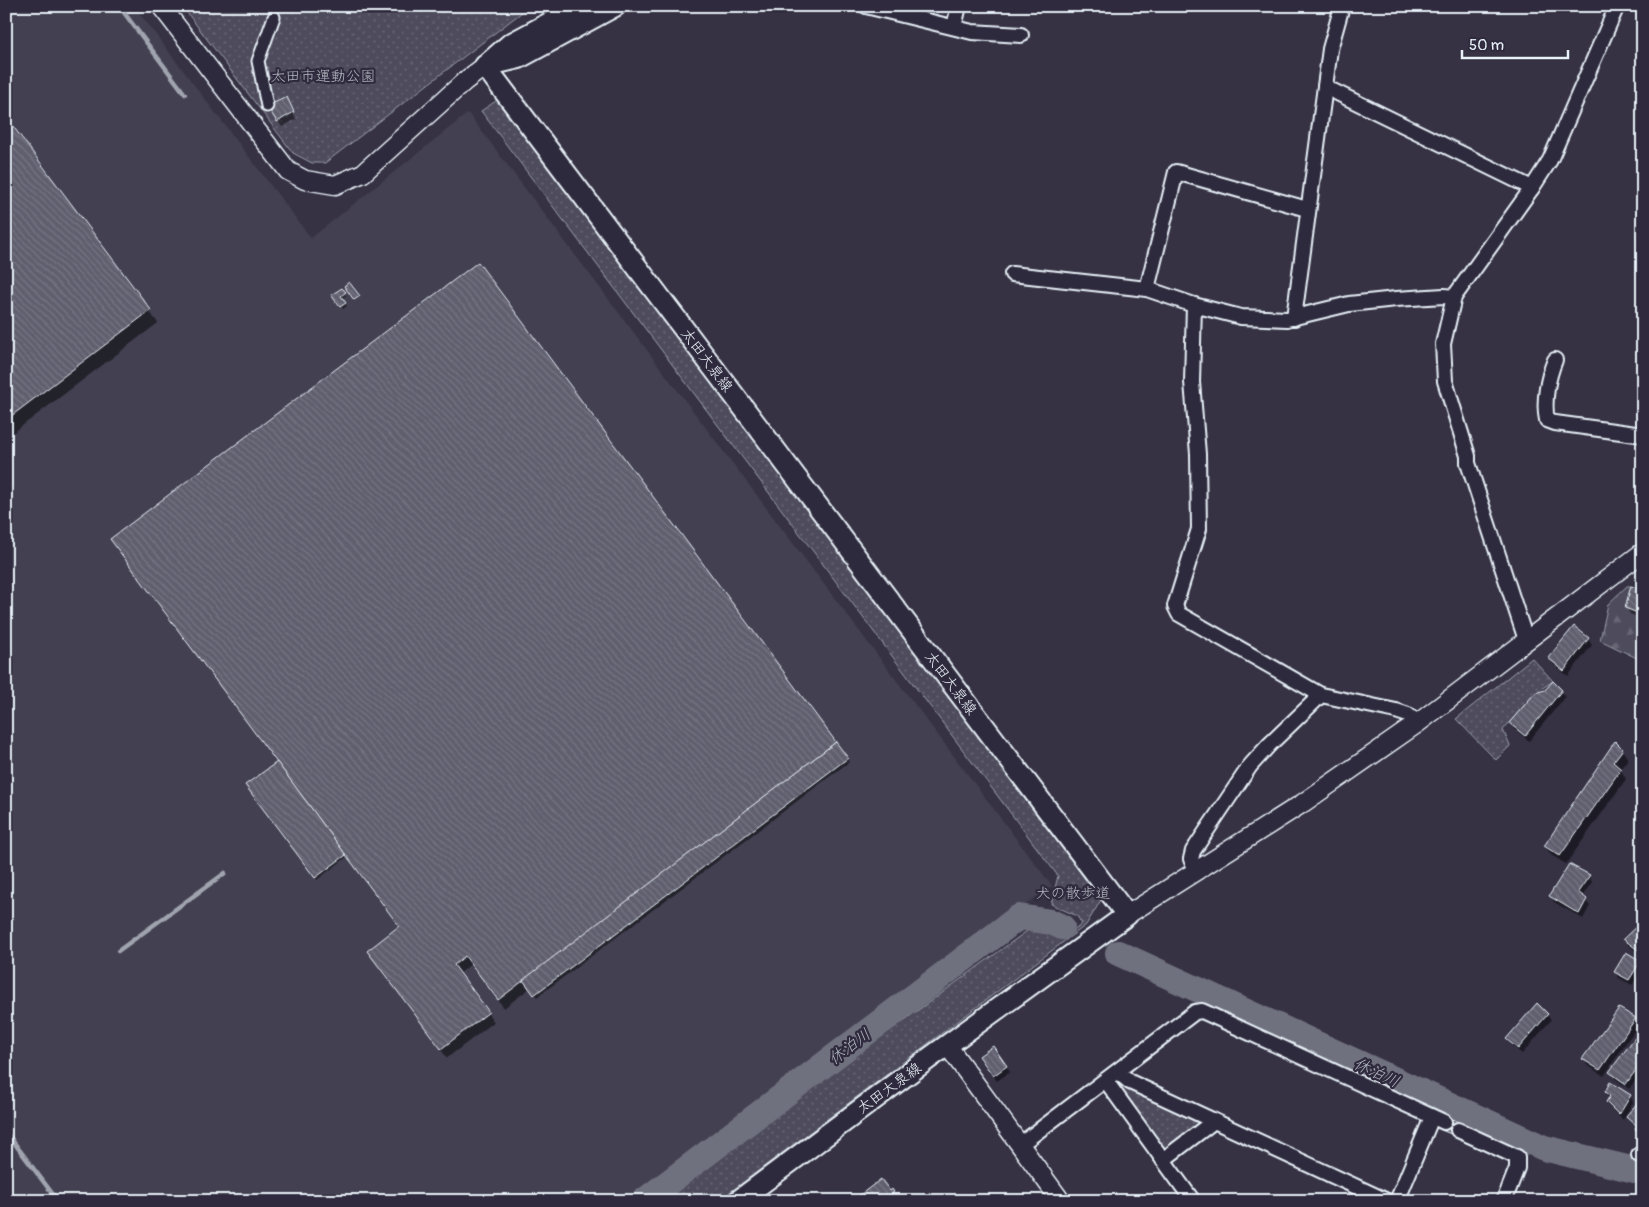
<svg xmlns="http://www.w3.org/2000/svg" width="1649" height="1207" font-family="Pangolin,'Klee One',sans-serif">
<style>
.built{fill:#433f51}
.forest{fill:url(#forest-firs);stroke:#9a9eaa}
.park{fill:url(#park-dots);stroke:#9a9eaa}
.shadow{fill:#0007}
.lines{fill:none;stroke-linecap:round;stroke-linejoin:round}
.stream{stroke:#a0a4af;stroke-width:4.5}
.river{stroke:#70717f;stroke-width:26}
.building{fill:url(#building-back-hatch);stroke:#e8f1f8}
.pedestrian-casing{stroke:#e8f1f8;stroke-width:15}
.minor-casing{stroke:#e8f1f8;stroke-width:18}
.tertiary-casing{stroke:#e8f1f8;stroke-width:21}
.secondary-casing{stroke:#e8f1f8;stroke-width:24}
.pedestrian{stroke:#2f2a3d;stroke-width:11}
.minor{stroke:#2f2a3d;stroke-width:14}
.tertiary{stroke:#2f2a3d;stroke-width:18}
.secondary{stroke:#2f2a3d;stroke-width:20}
.labels{text-anchor:middle;stroke-width:4.5;stroke-linejoin:round;paint-order:stroke}
.park-label{font-size:15px;fill:#b2b7c1;stroke:#2f2a3d}
.street-label{font-size:15px;fill:#e8f1f8;stroke:#2f2a3d}
.water-label{font-size:16px;font-style:italic;fill:#b2b7c2;stroke:#2f2a3d}
</style>
<defs>
<pattern id="forest-firs" width="22" height="20" patternUnits="userSpaceOnUse" patternTransform="scale(1.25)"><rect width="22" height="20" fill="#4d4b5c"/><path d="M5 1l3.5 6h-7zM16 11l3.5 6h-7z" fill="#676574"/></pattern>
<pattern id="park-dots" width="8" height="8" patternUnits="userSpaceOnUse" patternTransform="scale(1.25)"><rect width="8" height="8" fill="#4d4b5c"/><path d="M2 2h.1M6 6h.1" fill="none" stroke="#676574" stroke-width="1.8" stroke-linecap="round"/></pattern>
<pattern id="building-back-hatch" width="6" height="6" patternUnits="userSpaceOnUse" patternTransform="scale(1.25)"><rect width="6" height="6" fill="#605e6e"/><path d="M-1 5l2 2M0 0l6 6M5-1l2 2" fill="none" stroke="#777683"/></pattern>
</defs>
<rect width="100%" height="100%" fill="#363244"/>
<filter id="ink" filterUnits="userSpaceOnUse"><feTurbulence type="fractalNoise" baseFrequency=".02" numOctaves="2"/><feDisplacementMap in="SourceGraphic" scale="10" xChannelSelector="R" yChannelSelector="G"/><feConvolveMatrix kernelMatrix="1 2 1 2 8 2 1 2 1" color-interpolation-filters="sRGB"/></filter>
<g filter="url(#ink)">
<path class="built" d="M6,6H134L311,238L468,113L1052,886L928,974L630,1201H6Z"/>
<path class="forest" d="M1627,586H1631L1625,608L1643,615V661L1600,640L1608,604Z"/>
<g class="park">
<path d="M182,6H530L325,163H312L293,153Z"/>
<path d="M499,99L1101,900L1086,925L718,1201H656L1031,928L1067,936L1082,924L1077,916L1051,904L1058,876L481,111Z"/>
<path d="M1532,658L1553,681L1535,693L1503,730L1510,746L1496,760L1456,719Z"/>
<path d="M1122,1085L1195,1118L1200,1125L1168,1148L1163,1147L1118,1088Z"/>
</g>
<g class="shadow">
<path d="M290,104L296,119L282,127L269,107Z"/>
<path d="M6,119L158,323L6,438Z"/>
<path d="M342,290L346,295L342,299L347,306L343,309L334,297Z"/>
<path d="M6,477L14,490L6,496Z"/>
<path d="M112,539L835,742L849,762L537,997L530,988L504,1008L471,964L459,974L494,1022L447,1058L369,951L400,927L347,857L317,880L249,788L277,763Z"/>
<path d="M1643,591V619L1630,614L1627,608Z"/>
<path d="M1574,628L1588,639L1592,645L1568,676L1553,664L1549,658Z"/>
<path d="M1553,683L1565,697L1529,741L1514,729L1511,723Z"/>
<path d="M1622,750L1628,759L1620,769L1626,779L1566,864L1551,855L1545,846Z"/>
<path d="M1589,876L1592,882L1582,897L1590,906L1583,919L1554,902L1551,896Z"/>
<path d="M1643,926V956L1628,945L1625,939Z"/>
<path d="M1640,962L1643,970L1632,985L1619,978L1616,972Z"/>
<path d="M1547,1014L1551,1020L1522,1054L1511,1045L1508,1039Z"/>
<path d="M1635,1019L1638,1025L1604,1076L1587,1065L1584,1059Z"/>
<path d="M1643,1029V1071L1629,1089L1614,1078L1611,1072Z"/>
<path d="M984,1062L1006,1066L1010,1072L997,1081Z"/>
<path d="M1607,1092L1630,1096L1633,1102L1623,1120L1611,1108Z"/>
<path d="M1643,1104V1137L1628,1116Z"/>
<path d="M1462,1126L1457,1138L1442,1129Z"/>
<path d="M892,1191L898,1201H854L889,1193Z"/>
</g>
<g class="lines">
<g class="stream">
<path d="M119,6L185,94"/>
<path d="M118,951L225,873"/>
<path d="M6,1132L58,1201"/>
</g>
<g class="river">
<path d="M1118,953L1544,1148L1643,1172"/>
<path d="M644,1201L1019,917L1051,922L1062,927"/>
</g>
</g>
<g class="building">
<path d="M287,97L294,112L277,122L267,106Z"/>
<path d="M6,117L151,310L6,420Z"/>
<path d="M478,262L836,742L498,1000L465,956L454,965L489,1012L441,1049L367,951L399,926L110,539Z"/>
<path d="M349,282L360,296L354,300L344,286Z"/>
<path d="M342,288L346,292L341,296L346,303L340,307L331,295Z"/>
<path d="M1631,586L1643,590V615L1625,608Z"/>
<path d="M1574,626L1589,638L1564,671L1548,658Z"/>
<path d="M1553,681L1562,690L1525,736L1509,723L1535,693L1545,690Z"/>
<path d="M1615,741L1623,749L1613,762L1621,769L1560,856L1544,846Z"/>
<path d="M836,742L848,758L534,995L523,980Z"/>
<path d="M277,762L346,855L315,878L245,785Z"/>
<path d="M1569,864L1590,875L1578,892L1587,899L1579,914L1549,896Z"/>
<path d="M1640,923L1643,925L1642,953L1623,939Z"/>
<path d="M1626,952L1641,961L1629,980L1614,972Z"/>
<path d="M1537,1003L1548,1014L1518,1049L1506,1039Z"/>
<path d="M1619,1008L1636,1018L1600,1070L1582,1059Z"/>
<path d="M1643,1027V1060L1626,1084L1609,1072Z"/>
<path d="M993,1046L1007,1066L993,1076L979,1056Z"/>
<path d="M1610,1082L1631,1095L1619,1115L1606,1102L1610,1096L1605,1092Z"/>
<path d="M1640,1100L1643,1102V1134L1635,1129L1637,1126L1626,1116Z"/>
<path d="M1446,1116L1461,1123L1456,1136L1441,1130Z"/>
<path d="M881,1179L890,1191L892,1189L894,1192L883,1201H852Z"/>
</g>
<g class="lines">
<g class="pedestrian-casing">
<path id="pedestrian" d="M267,106L258,61L274,17"/>
</g>
<g class="minor-casing">
<g id="minor">
<path d="M866,6L972,32L1021,35"/>
<path d="M954,27L959,6"/>
<path d="M1325,87L1532,188"/>
<path d="M1012,274L1147,289L1194,305L1241,317L1287,319L1349,304L1396,299L1444,296L1454,297"/>
<path d="M1147,289L1176,172L1307,209"/>
<path d="M1194,305L1192,382L1198,454L1199,529L1175,606L1179,614L1321,695L1396,711L1408,715L1418,723"/>
<path d="M1294,318L1330,49L1342,6"/>
<path d="M1555,360C1548,377 1543,401 1547,420L1555,423L1643,435"/>
<path d="M1526,640L1468,463V456L1445,381L1443,344L1454,297L1532,188L1550,160L1617,6"/>
<path d="M1196,871L1191,859L1193,851L1250,766L1269,745L1321,695"/>
<path d="M1118,1072L1130,1082L1387,1201"/>
<path d="M1106,1081L1193,1201"/>
<path d="M1458,1130L1517,1157V1168L1504,1201"/>
<path d="M1021,1144L1195,1012L1202,1011L1444,1122"/>
<path d="M1639,1155L1643,1156"/>
<path d="M1163,1160L1214,1121"/>
<path d="M1397,1201L1432,1117"/>
</g>
</g>
<g class="tertiary-casing">
<g id="tertiary">
<path d="M161,6L288,171L305,180L335,185L363,173L465,81L485,66"/>
<path d="M1127,915L1303,803L1418,723L1643,552"/>
<path d="M947,1045L1061,1201"/>
</g>
</g>
<g class="secondary-casing">
<g id="secondary">
<path d="M486,65L510,44L581,6"/>
<path d="M485,66L1127,915L928,1059L738,1201"/>
<path d="M485,66L519,58L615,6"/>
</g>
</g>
<use href="#pedestrian" class="pedestrian"/>
<use href="#minor" class="minor"/>
<use href="#tertiary" class="tertiary"/>
<use href="#secondary" class="secondary"/>
</g>
</g>
<g class="labels">
<g class="park-label">
<text x="323" y="81">太田市運動公園</text>
<text x="1073" y="898">犬の散歩道</text>
</g>
<g class="street-label">
<text transform="translate(707 360) rotate(53)" y="5">太田大泉線</text>
<text transform="translate(951 683) rotate(53)" y="5">太田大泉線</text>
<text transform="translate(889 1088) rotate(-36)" y="5">太田大泉線</text>
</g>
<g class="water-label">
<text transform="translate(849 1046) rotate(-37)" y="6">休泊川</text>
<text transform="translate(1377 1072) rotate(25)" y="6">休泊川</text>
</g>
</g>
<rect width="1649" height="1207" fill="none" stroke="#2f2a3d" stroke-width="25"/>
<rect x="12" y="12" width="1624" height="1182" fill="none" stroke="#e8f1f8" stroke-width="2" filter="url(#ink)"/>
<path d="M1462 50v8h106v-8" fill="none" stroke="#e8f1f8" stroke-width="2.5"/>
<text x="1469" y="50" font-size="15" fill="#e8f1f8" stroke="#2f2a3d" stroke-width="4" paint-order="stroke">50 m</text>
</svg>
